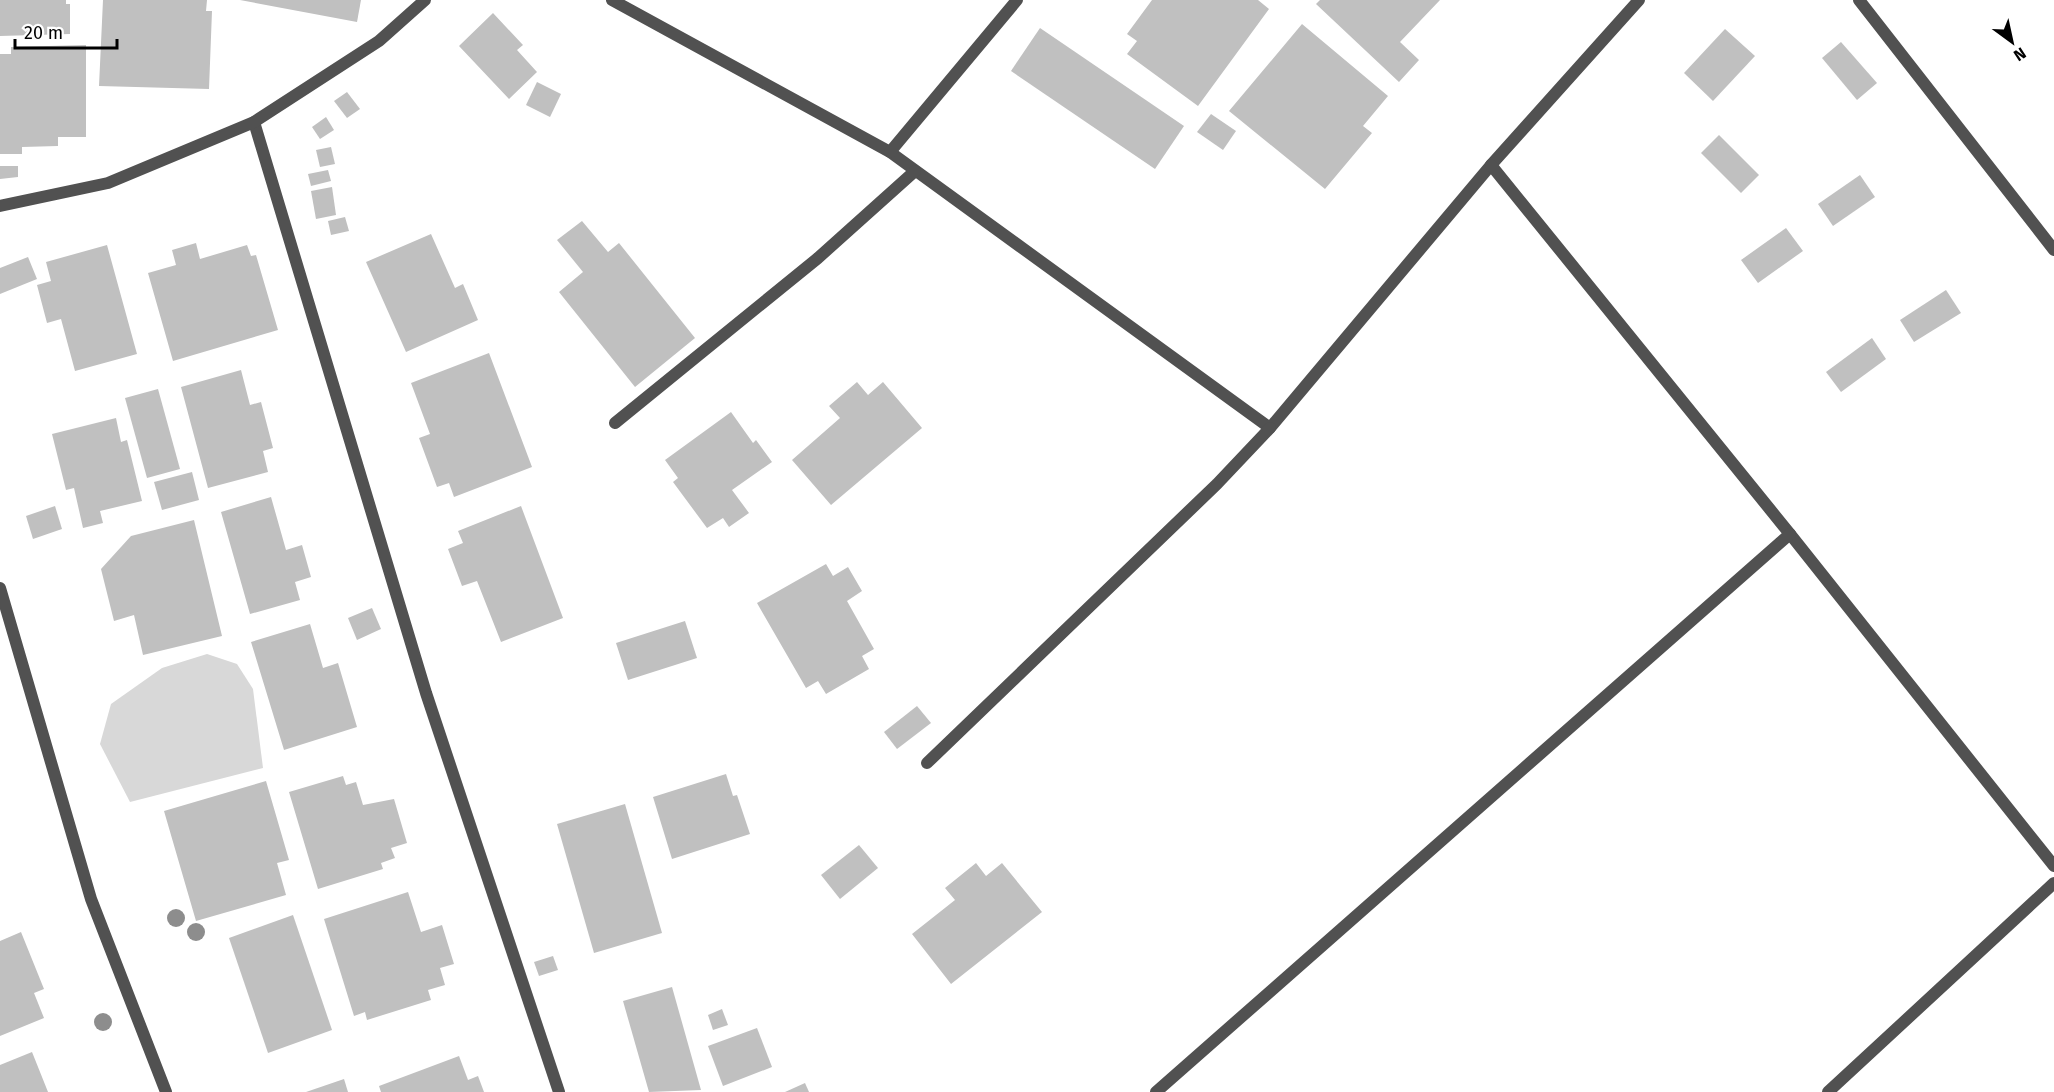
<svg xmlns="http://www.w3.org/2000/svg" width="2054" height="1092" font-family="'Fira Sans',sans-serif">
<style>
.green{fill:#d8d8d8}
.building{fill:#c0c0c0}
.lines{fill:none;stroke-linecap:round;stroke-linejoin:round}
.minor{stroke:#515151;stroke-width:12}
.tree{fill:#8d8d8d}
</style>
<rect width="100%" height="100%" fill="#fff"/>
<path class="green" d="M207,654L237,664L253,689L263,768L130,802L100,744L111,704L162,668Z"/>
<g class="building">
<path d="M0,0H66V4H70V34L0,36Z"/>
<path d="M103,0H207L206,11H212L209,89L99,86Z"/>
<path d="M240,0H361L357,22Z"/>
<path d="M1152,0H1258L1269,9L1198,106L1127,54L1137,41L1127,34Z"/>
<path d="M1320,0H1440L1400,42L1419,60L1399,82L1316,4Z"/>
<path d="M493,13L523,45L517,50L537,72L509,99L459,46Z"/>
<path d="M1302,24L1388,96L1363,126L1372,133L1325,189L1229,111Z"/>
<path d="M1040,28L1184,126L1155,169L1011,71Z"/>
<path d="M1725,29L1755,56L1713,101L1684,73Z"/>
<path d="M1841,42L1877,83L1857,100L1822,58Z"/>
<path d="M86,45V137H58V146L22,147V154H0V54H11V47Z"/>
<path d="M537,82L561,94L550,117L526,105Z"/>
<path d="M347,92L360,109L347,118L334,101Z"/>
<path d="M1211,114L1236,131L1223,150L1197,132Z"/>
<path d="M326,117L334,130L320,139L312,127Z"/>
<path d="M1719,135L1759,175L1741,193L1701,153Z"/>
<path d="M331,147L335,164L320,167L316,150Z"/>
<path d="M0,166H18V177L0,179Z"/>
<path d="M328,170L331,181L311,186L308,174Z"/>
<path d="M1860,175L1875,197L1833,226L1818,204Z"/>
<path d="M332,187L336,215L316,219L311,191Z"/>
<path d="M345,217L349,231L331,235L328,221Z"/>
<path d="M582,221L608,252L619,243L695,338L635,387L559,292L583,272L557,240Z"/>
<path d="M1786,228L1803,251L1758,283L1741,260Z"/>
<path d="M431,234L455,288L463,284L478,320L406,352L366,262Z"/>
<path d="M196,243L200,259L247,245L251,256L256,255L278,330L173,361L148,273L176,265L172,250Z"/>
<path d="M107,245L137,354L75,371L61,319L47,323L37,285L51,281L46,262Z"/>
<path d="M28,257L37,279L0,294V268Z"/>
<path d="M1946,290L1961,313L1914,342L1900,320Z"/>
<path d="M1872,338L1886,359L1841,392L1826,372Z"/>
<path d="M489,353L532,467L454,497L449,483L437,487L419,438L430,434L411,383Z"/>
<path d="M241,370L250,405L261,402L273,448L263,451L268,472L208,488L181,387Z"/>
<path d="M857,382L868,395L883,382L922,428L831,505L792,460L840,418L829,406Z"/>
<path d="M158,389L180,469L147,478L125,398Z"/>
<path d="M731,412L753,443L756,440L772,462L732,490L749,513L729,527L723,518L707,528L673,482L678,478L665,460Z"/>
<path d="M116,418L121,442L127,440L142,501L100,511L103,523L83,528L74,488L66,490L52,434Z"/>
<path d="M192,472L199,500L162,510L154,482Z"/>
<path d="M271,497L286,550L302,545L311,577L295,582L300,600L250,614L221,512Z"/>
<path d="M55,506L62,529L33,539L26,516Z"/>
<path d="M521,506L563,618L501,642L477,581L462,586L448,549L463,543L458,531Z"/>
<path d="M194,520L222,636L143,655L134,615L114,621L101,569L131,536Z"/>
<path d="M826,564L833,576L848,567L862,591L847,601L874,649L862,656L869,669L826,694L818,681L806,688L757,603Z"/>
<path d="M372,608L381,629L357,640L348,618Z"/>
<path d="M685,621L697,658L628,680L616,643Z"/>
<path d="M310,624L323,668L338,663L357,727L284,750L251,642Z"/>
<path d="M917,706L931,723L897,749L884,732Z"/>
<path d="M726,774L733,796L737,795L750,834L672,859L653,797Z"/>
<path d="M343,776L346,785L356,782L363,805L394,799L407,843L391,848L395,858L381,863L383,869L318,889L289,792Z"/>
<path d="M266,781L289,860L277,863L286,895L196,921L164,811Z"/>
<path d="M625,804L662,933L594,953L557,824Z"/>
<path d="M859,845L878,868L840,899L821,875Z"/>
<path d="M976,863L986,876L1002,863L1042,912L951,984L912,934L955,900L945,888Z"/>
<path d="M408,892L421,932L442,925L454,964L440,968L445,985L428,990L431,1000L367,1020L365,1012L354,1016L324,919Z"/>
<path d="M293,915L332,1030L268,1053L229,938Z"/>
<path d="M21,932L44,989L34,993L44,1018L0,1036V941Z"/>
<path d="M553,956L558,970L539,976L534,962Z"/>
<path d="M672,987L701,1090L649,1092L623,1001Z"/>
<path d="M722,1009L728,1025L713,1030L708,1015Z"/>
<path d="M757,1028L772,1067L723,1086L708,1046Z"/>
<path d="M32,1052L48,1092H0V1065Z"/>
<path d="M459,1056L468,1080L478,1076L484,1092H381L379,1086Z"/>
<path d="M344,1079L348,1092H306Z"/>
<path d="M805,1083L809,1092H785Z"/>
</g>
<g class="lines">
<g class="minor">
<path d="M612,0L890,152L1270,428L1491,165L1639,0"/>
<path d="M1859,0L2054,250"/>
<path d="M254,122L426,693L559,1092"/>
<path d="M890,152L1017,0"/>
<path d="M1491,165L1790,534L2054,866"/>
<path d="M0,206L108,183L254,122L379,41L425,0"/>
<path d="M615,423L818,258L915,171"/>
<path d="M0,588L91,899L166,1092"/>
<path d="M927,763L1217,484L1270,428"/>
<path d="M1156,1092L1790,534"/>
<path d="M1828,1092L2054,883"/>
</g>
</g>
<g class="tree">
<circle cx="176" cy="918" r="9"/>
<circle cx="196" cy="932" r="9"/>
<circle cx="103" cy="1022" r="9"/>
</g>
<g transform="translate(2012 42) rotate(147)" stroke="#ffffff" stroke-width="4.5" paint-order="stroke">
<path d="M0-4.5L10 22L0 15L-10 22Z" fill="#000000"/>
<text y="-9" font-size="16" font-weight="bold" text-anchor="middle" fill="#000000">N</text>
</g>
<path d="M15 39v9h102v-9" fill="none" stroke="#000000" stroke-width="3"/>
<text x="24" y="39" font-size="18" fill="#000000" stroke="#ffffff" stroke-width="4.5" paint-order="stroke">20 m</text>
</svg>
